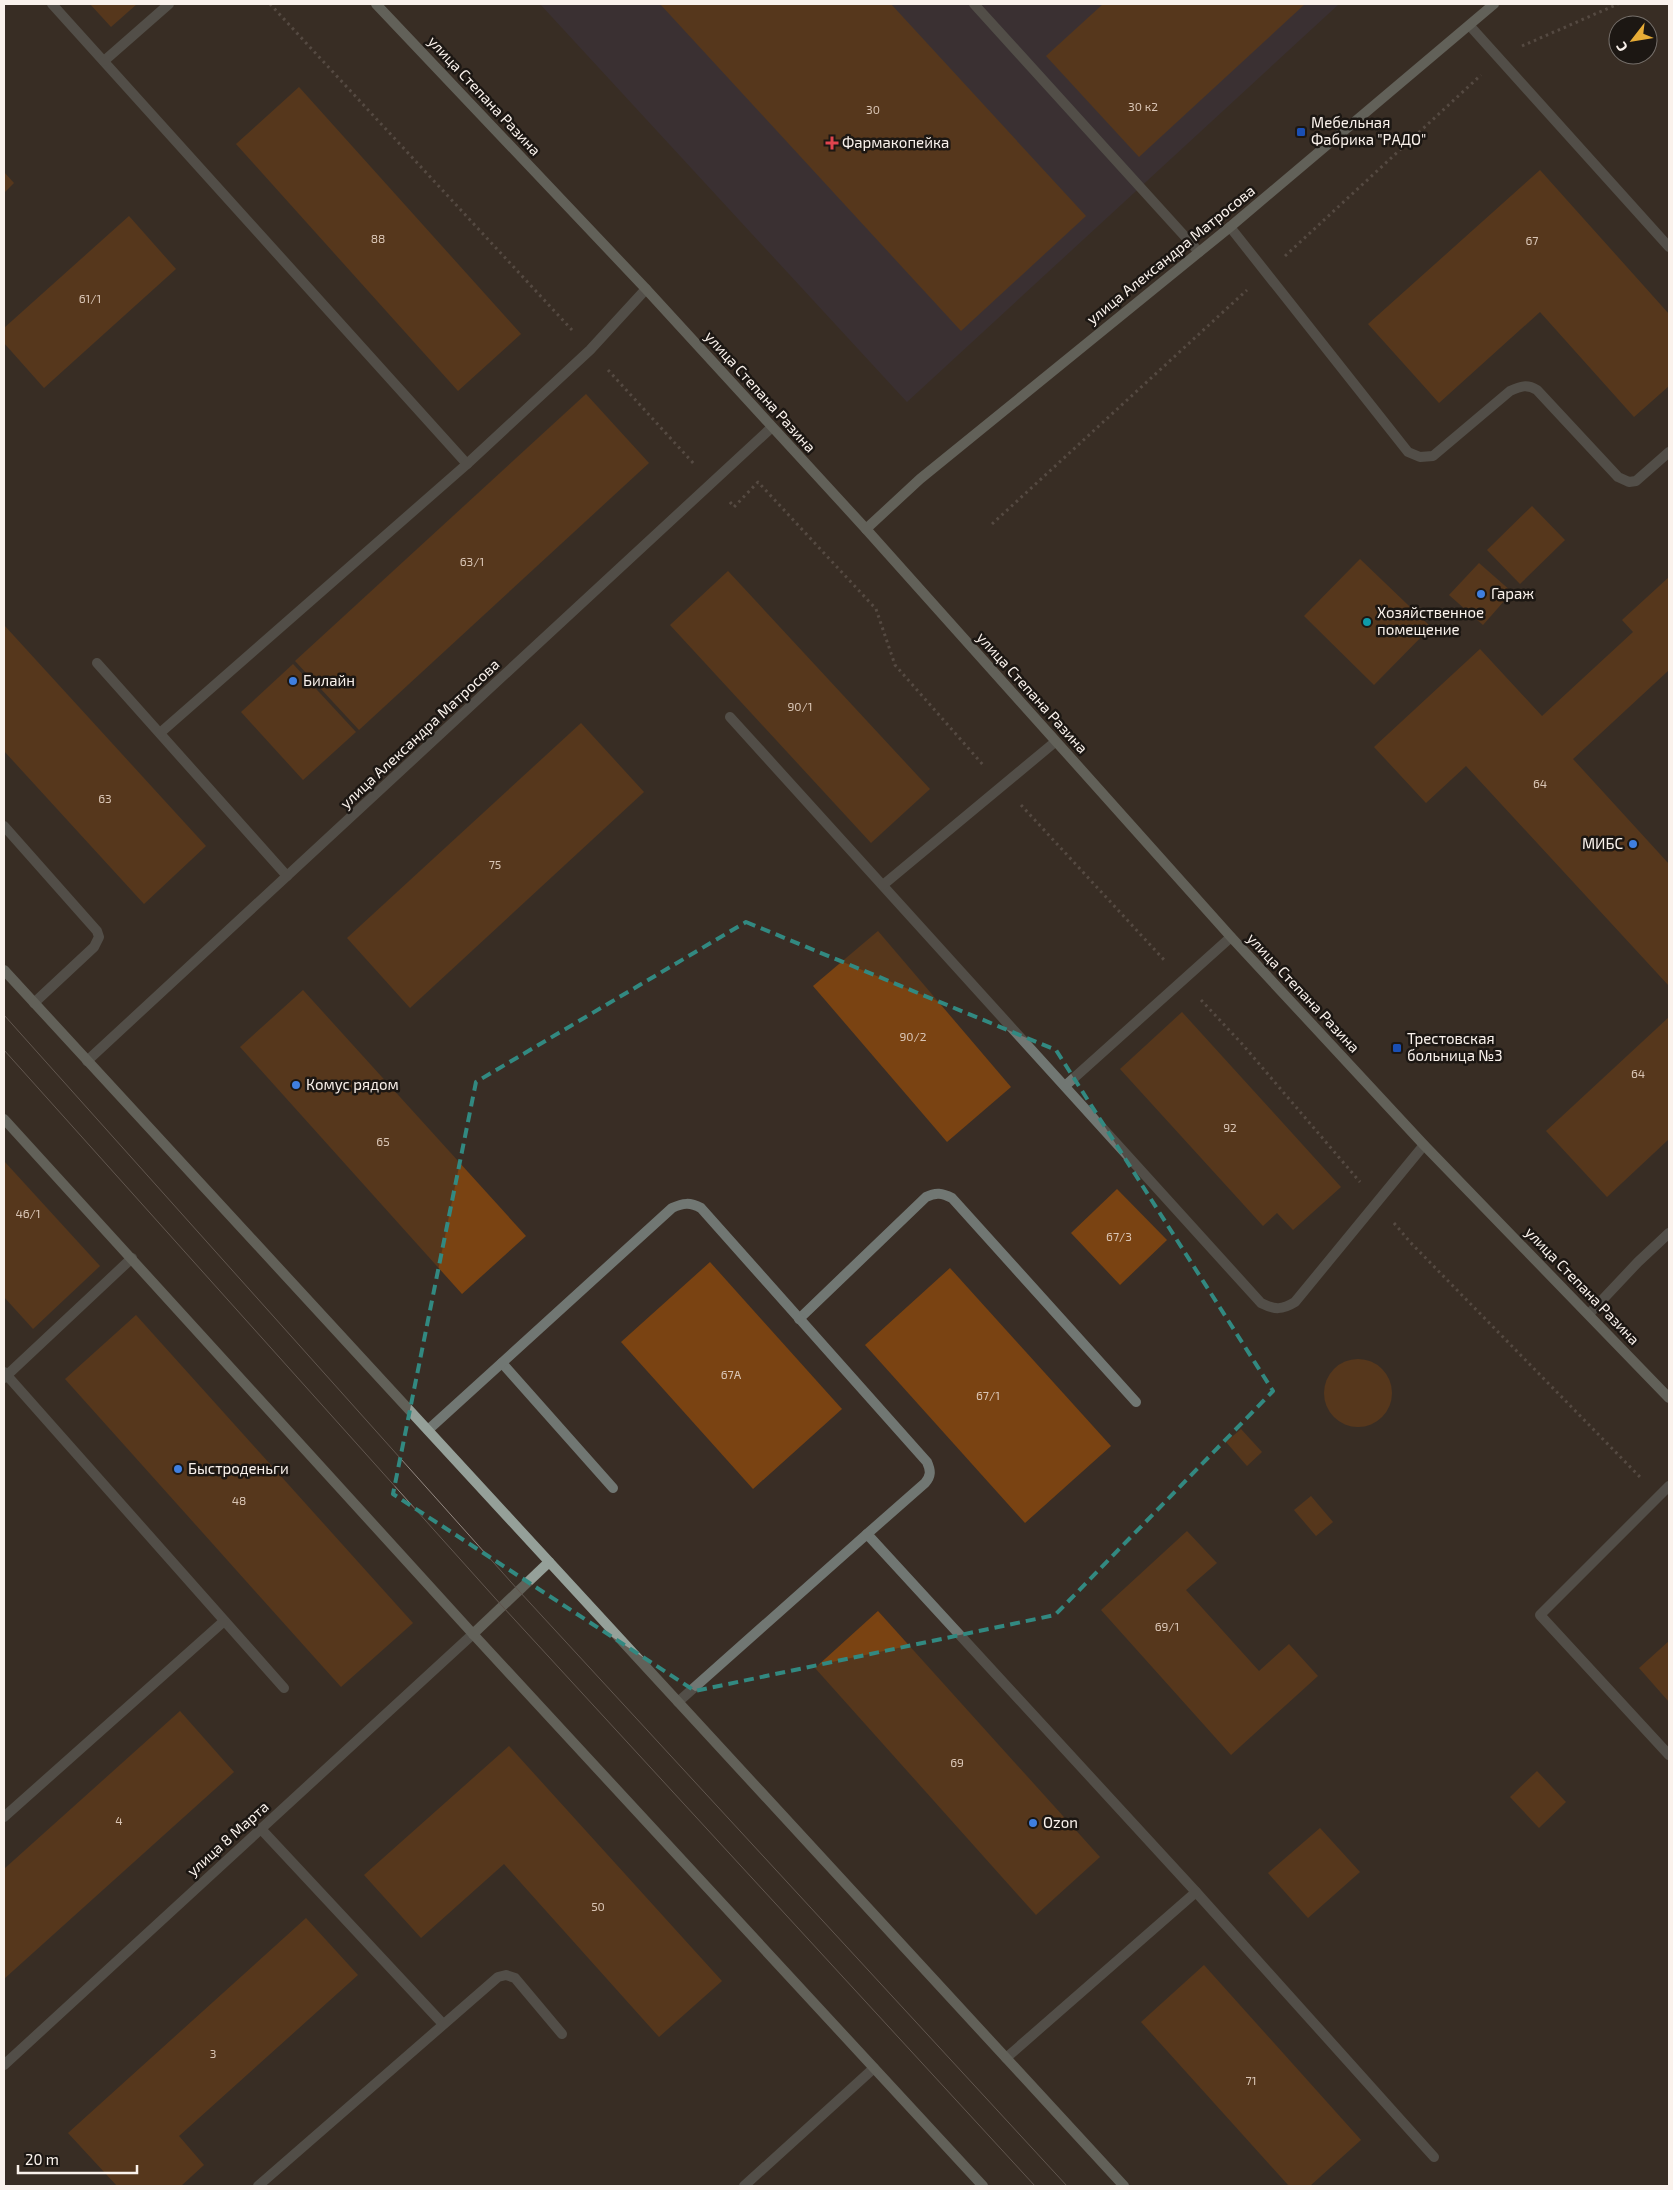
<svg xmlns="http://www.w3.org/2000/svg" width="1673" height="2190" font-family="'Exo 2',sans-serif">
<style>
.industrial{fill:#3c3444}
.building{fill:#7a4312}
.lines{fill:none;stroke-linecap:round;stroke-linejoin:round}
.path{stroke:#786d66;stroke-width:3;stroke-dasharray:2.5 4;stroke-linecap:butt}
.lane{stroke:#717773;stroke-width:10}
.street{stroke:#717773;stroke-width:10}
.secondary{stroke:#95a099;stroke-width:10}
.tram{stroke:#928780;stroke-width:1}
.marked{fill:none;stroke:#328981;stroke-width:4;stroke-dasharray:10 6;stroke-linejoin:round}
.transit-dot{fill:#1a4fb4;stroke:#1c1713;stroke-width:2}
.health-dot{fill:#e0444e;stroke:#1c1713;stroke-width:2}
.shop-dot{fill:#3f7fe0;stroke:#1c1713;stroke-width:2}
.culture-dot{fill:#0f9aa8;stroke:#1c1713;stroke-width:2}
.labels{text-anchor:middle;stroke-width:5;stroke-linejoin:round;paint-order:stroke}
.number-label{font-size:12px;fill:#dac6b6}
.street-label{font-size:15px;fill:#faf2ec;stroke:#1c1713}
.poi-label{font-size:15px;fill:#faf2ec;stroke:#1c1713;text-anchor:start}
</style>
<rect width="100%" height="100%" fill="#392d25"/>
<path class="industrial" d="M540,4H1339L907,402Z"/>
<g class="building">
<path d="M90,4H137L111,27Z"/>
<path d="M660,4H891L1086,216L961,331Z"/>
<path d="M1103,4H1305L1139,157L1046,56Z"/>
<path d="M299,87L521,334L458,391L236,144Z"/>
<path d="M1540,170L1669,314V386L1634,417L1540,312L1439,403L1368,324Z"/>
<path d="M4,172L14,183L4,193Z"/>
<path d="M129,216L176,269L44,388L4,343V328Z"/>
<path d="M586,394L649,463L359,730L295,661Z"/>
<path d="M1532,506L1565,540L1520,584L1487,550Z"/>
<path d="M1360,559L1431,627L1374,685L1304,616Z"/>
<path d="M1479,563L1512,592L1483,625L1449,595Z"/>
<path d="M728,571L930,789L871,843L670,625Z"/>
<path d="M1669,577V673L1668,671L1573,759L1669,864V986L1466,766L1426,803L1374,747L1480,649L1542,716L1633,632L1622,620Z"/>
<path d="M4,625L206,846L144,904L4,751Z"/>
<path d="M293,664L356,732L303,780L241,712Z"/>
<path d="M581,723L644,792L410,1008L347,938Z"/>
<path d="M878,931L1011,1087L947,1142L813,986Z"/>
<path d="M303,990L526,1236L462,1294L240,1047Z"/>
<path d="M1182,1012L1341,1187L1293,1230L1277,1213L1263,1226L1120,1069Z"/>
<path d="M1669,1017V1139L1607,1197L1546,1131Z"/>
<path d="M4,1161L100,1266L33,1329L4,1297Z"/>
<path d="M1117,1189L1167,1240L1120,1285L1071,1233Z"/>
<path d="M710,1262L842,1409L753,1489L621,1342Z"/>
<path d="M950,1268L1111,1446L1025,1523L865,1345Z"/>
<path d="M136,1315L413,1623L341,1687L65,1379Z"/>
<circle cx="1358" cy="1393" r="34"/>
<path d="M1241,1429L1262,1452L1247,1466L1226,1442Z"/>
<path d="M1311,1496L1333,1522L1316,1536L1294,1510Z"/>
<path d="M1187,1531L1217,1563L1186,1590L1259,1671L1289,1644L1318,1676L1231,1755L1101,1610Z"/>
<path d="M878,1611L1100,1857L1036,1915L815,1668Z"/>
<path d="M1669,1641V1702L1639,1668Z"/>
<path d="M180,1711L234,1772L4,1979V1869Z"/>
<path d="M509,1746L722,1981L659,2037L504,1864L421,1938L364,1875Z"/>
<path d="M1537,1771L1566,1802L1539,1828L1510,1797Z"/>
<path d="M1320,1828L1360,1872L1308,1918L1268,1873Z"/>
<path d="M306,1918L358,1975L179,2136L204,2165L181,2186H117L68,2133Z"/>
<path d="M1204,1965L1361,2140L1310,2186H1289L1141,2022Z"/>
</g>
<g class="lines">
<g class="path">
<path d="M270,4L572,330"/>
<path d="M1522,46L1618,4"/>
<path d="M1285,256L1481,75"/>
<path d="M608,370L695,465"/>
<path d="M730,502L734,507L758,482L876,609L895,665L984,766"/>
<path d="M992,524L1247,290"/>
<path d="M1021,805L1166,962"/>
<path d="M1201,1000L1243,1045L1360,1182"/>
<path d="M1394,1223L1410,1242L1640,1477"/>
</g>
<g class="lane">
<path d="M52,4L467,464"/>
<path d="M974,4L1199,252"/>
<path d="M1470,26L1669,247"/>
<path d="M104,61L169,4"/>
<path d="M1230,227L1408,452L1420,457L1433,456L1510,391C1521,386 1527,384 1537,390L1618,477L1629,482L1636,481L1669,452"/>
<path d="M97,663L287,876"/>
<path d="M730,717L1261,1303C1275,1310 1282,1310 1295,1302L1424,1145"/>
<path d="M160,733L467,464L590,350L646,289"/>
<path d="M4,826L97,931L99,937L94,947L34,1003"/>
<path d="M883,885L1055,742"/>
<path d="M1065,1086L1231,937"/>
<path d="M799,1319L926,1197C936,1192 942,1193 952,1198L1136,1402"/>
<path d="M502,1363L613,1488"/>
<path d="M4,1372L284,1688"/>
<path d="M4,1378L132,1258"/>
<path d="M428,1430L672,1208C683,1203 690,1202 701,1208L927,1462C931,1471 931,1476 925,1483L867,1534"/>
<path d="M1669,1486L1540,1615L1669,1755"/>
<path d="M678,1702L867,1534L1196,1892L1434,2157"/>
<path d="M4,1817L223,1622"/>
<path d="M261,1829L443,2024"/>
<path d="M1006,2058L1196,1892"/>
<path d="M258,2186L498,1977L506,1975L515,1978L562,2034"/>
<path d="M744,2186L874,2068"/>
</g>
<g class="street">
<path d="M87,1061L771,428"/>
<path d="M1589,1314L1638,1262L1669,1233"/>
<path d="M4,2065L473,1634"/>
</g>
<g class="secondary">
<path d="M376,4L646,289L866,529L1231,937L1424,1145L1669,1398"/>
<path d="M866,529L920,479L1230,227L1494,4"/>
<path d="M4,970L1124,2186"/>
<path d="M4,1119L473,1634L983,2186"/>
<path d="M473,1634L549,1562"/>
</g>
<g class="tram">
<path d="M4,1015L519,1591L1067,2186"/>
<path d="M4,1050L503,1607L1035,2186"/>
</g>
</g>
<path d="M0 0H1673V2190H0ZM746,922L1056,1050L1273,1391L1055,1615L695,1691L393,1494L476,1082Z" fill="#392d25" fill-opacity=".55" fill-rule="evenodd"/>
<path class="marked" d="M746,922L1056,1050L1273,1391L1055,1615L695,1691L393,1494L476,1082Z"/>
<g class="transit-dot">
<rect x="1296" y="127" width="10" height="10" rx="2.5"/>
<rect x="1392" y="1043" width="10" height="10" rx="2.5"/>
</g>
<path class="health-dot" d="M829.5 135.5h5v5h5v5h-5v5h-5v-5h-5v-5h5z"/>
<g class="shop-dot">
<circle cx="1481" cy="594" r="5"/>
<circle cx="293" cy="681" r="5"/>
<circle cx="1633" cy="844" r="5"/>
<circle cx="296" cy="1085" r="5"/>
<circle cx="178" cy="1469" r="5"/>
<circle cx="1033" cy="1823" r="5"/>
</g>
<circle class="culture-dot" cx="1367" cy="622" r="5"/>
<g class="labels">
<g class="number-label">
<text x="1143" y="111">30 к2</text>
<text x="873" y="114">30</text>
<text x="378" y="243">88</text>
<text x="1532" y="245">67</text>
<text x="90" y="303">61/1</text>
<text x="472" y="566">63/1</text>
<text x="800" y="711">90/1</text>
<text x="1540" y="788">64</text>
<text x="105" y="803">63</text>
<text x="495" y="869">75</text>
<text x="913" y="1041">90/2</text>
<text x="1638" y="1078">64</text>
<text x="1230" y="1132">92</text>
<text x="383" y="1146">65</text>
<text x="28" y="1218">46/1</text>
<text x="1119" y="1241">67/3</text>
<text x="731" y="1379">67А</text>
<text x="988" y="1400">67/1</text>
<text x="239" y="1505">48</text>
<text x="1167" y="1631">69/1</text>
<text x="957" y="1767">69</text>
<text x="119" y="1825">4</text>
<text x="598" y="1911">50</text>
<text x="213" y="2058">3</text>
<text x="1251" y="2085">71</text>
</g>
<g class="street-label">
<text transform="translate(484 96) rotate(47)" y="5">улица Степана Разина</text>
<text transform="translate(1171 255) rotate(-39)" y="5">улица Александра Матросова</text>
<text transform="translate(760 392) rotate(48)" y="5">улица Степана Разина</text>
<text transform="translate(1032 693) rotate(48)" y="5">улица Степана Разина</text>
<text transform="translate(420 734) rotate(-43)" y="5">улица Александра Матросова</text>
<text transform="translate(1303 993) rotate(47)" y="5">улица Степана Разина</text>
<text transform="translate(1582 1286) rotate(46)" y="5">улица Степана Разина</text>
<text transform="translate(228 1839) rotate(-42)" y="5">улица 8 Марта</text>
</g>
<g class="poi-label">
<text x="1311" y="128">Мебельная<tspan x="1311" dy="17">Фабрика "РАДО"</tspan></text>
<text x="842" y="148">Фармакопейка</text>
<text x="1491" y="599">Гараж</text>
<text x="1377" y="618">Хозяйственное<tspan x="1377" dy="17">помещение</tspan></text>
<text x="303" y="686">Билайн</text>
<text x="1623" y="849" text-anchor="end">МИБС</text>
<text x="1407" y="1044">Трестовская<tspan x="1407" dy="17">больница №3</tspan></text>
<text x="306" y="1090">Комус рядом</text>
<text x="188" y="1474">Быстроденьги</text>
<text x="1043" y="1828">Ozon</text>
</g>
</g>
<rect width="1673" height="2190" fill="none" stroke="#faf2ec" stroke-width="10"/>
<g transform="translate(1633 40) rotate(239)"><circle r="24" fill="#1c1713" stroke="#756f6a"/>
<path d="M0-4L9 19L0 12L-9 19Z" fill="#e7ac36"/>
<text y="-8" font-size="14" font-weight="bold" text-anchor="middle" fill="#faf2ec">С</text>
</g>
<path d="M18 2165v8h119v-8" fill="none" stroke="#faf2ec" stroke-width="2.5"/>
<text x="25" y="2165" font-size="15" fill="#faf2ec" stroke="#1c1713" stroke-width="4" paint-order="stroke">20 m</text>
</svg>
